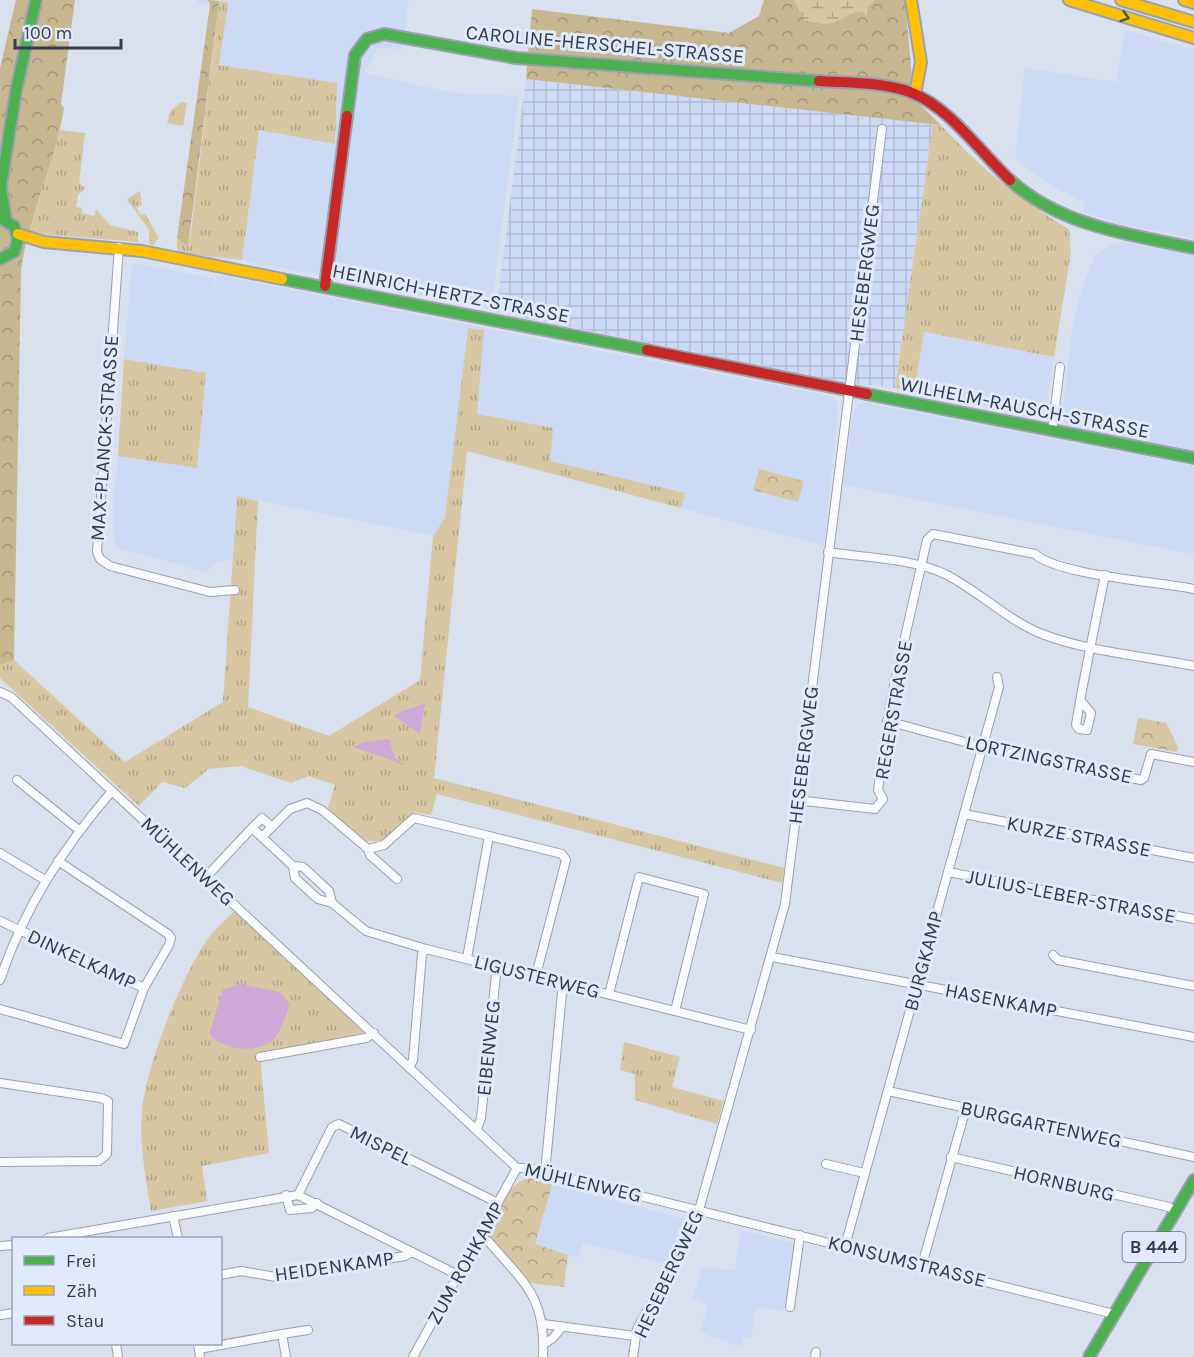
<svg xmlns="http://www.w3.org/2000/svg" width="1194" height="1357" font-family="Karla,sans-serif">
<style>
.built{fill:#ccdaf6}
.industrial{fill:url(#industrial-grid)}
.grass{fill:url(#grass-tufts)}
.forest{fill:url(#forest-crowns)}
.wetland{fill:url(#wetland-marsh)}
.park{fill:url(#park-crowns)}
.water{fill:#cea8d7}
.lines{fill:none;stroke-linecap:round;stroke-linejoin:round}
.street-casing{stroke:#9aa1ae;stroke-width:10}
.fast-casing{stroke:#9aa1ae;stroke-width:14}
.slow-casing{stroke:#9aa1ae;stroke-width:14}
.jam-casing{stroke:#9aa1ae;stroke-width:14}
.street{stroke:#f9fafc;stroke-width:8}
.fast{stroke:#4caf50;stroke-width:10}
.slow{stroke:#ffc107;stroke-width:10}
.jam{stroke:#c62828;stroke-width:10}
.oneway{stroke:#3a5e4d}
.labels{text-anchor:middle;stroke-width:6;stroke-linejoin:round;paint-order:stroke}
.shield{fill:#e1eafb;stroke:#677080;stroke-width:1.5}
.shield-label{font-size:18px;font-weight:bold;fill:#333b4c}
.street-label{font-size:20px;fill:#333b4c;stroke:#e1eafb}
</style>
<defs>
<pattern id="industrial-grid" width="8" height="8" patternUnits="userSpaceOnUse" patternTransform="scale(1.5)"><rect width="8" height="8" fill="#ccdaf6"/><path d="M0 4h8M4 0v8" fill="none" stroke="#b0bcd5"/></pattern>
<pattern id="grass-tufts" width="24" height="20" patternUnits="userSpaceOnUse" patternTransform="scale(1.5)"><rect width="24" height="20" fill="#d7c7a3"/><path d="M3 7l-1-3M5 7V3M7 7l1-3M15 17l-1-3M17 17v-4M19 17l1-3" fill="none" stroke="#afa387"/></pattern>
<pattern id="forest-crowns" width="20" height="18" patternUnits="userSpaceOnUse" patternTransform="scale(1.5)"><rect width="20" height="18" fill="#c7b790"/><path d="M2 6a3 3 0 1 1 6 0M12 15a3 3 0 1 1 6 0" fill="none" stroke="#a29678"/></pattern>
<pattern id="wetland-marsh" width="20" height="14" patternUnits="userSpaceOnUse" patternTransform="scale(1.5)"><rect width="20" height="14" fill="#d7c7a3"/><path d="M1 5h8M5 5V1M11 12h8M15 12V8" fill="none" stroke="#afa387"/></pattern>
<pattern id="park-crowns" width="20" height="18" patternUnits="userSpaceOnUse" patternTransform="scale(1.5)"><rect width="20" height="18" fill="#d7c7a3"/><path d="M2 6a3 3 0 1 1 6 0M12 15a3 3 0 1 1 6 0" fill="none" stroke="#afa387"/></pattern>
</defs>
<rect width="100%" height="100%" fill="#d9e0ee"/>
<g class="built">
<path d="M198,0H409L402,49L378,48L364,73L454,93L519,96L491,309L242,260L259,130L337,83L219,65L228,3L209,0L210,5L198,3Z"/>
<path d="M1125,30L1194,50V238L1124,225L1085,213L1083,202L1051,185L1015,159L1025,68L1116,82Z"/>
<path d="M1121,242L1194,255V450L1067,426L1062,417L1073,323L1081,291L1095,256L1108,246Z"/>
<path d="M132,263L214,278L212,310L216,275L829,396L836,400L838,408L824,546L467,451L460,530L433,536L237,496L232,559L215,563L206,572L115,547L113,505L118,456L197,468L206,374L124,359Z"/>
<path d="M924,332L1054,357L1044,417L914,391Z"/>
<path d="M866,403L1194,466V554L843,485L854,410L858,404Z"/>
<path d="M552,1185L684,1219L685,1221L665,1264L583,1243L578,1258L535,1244Z"/>
<path d="M741,1231L794,1243L784,1310L755,1308L751,1338L744,1337L741,1347L700,1332L708,1305L693,1298L702,1268L735,1270Z"/>
</g>
<path class="industrial" d="M526,79L933,124L895,388L850,383L496,312Z"/>
<g class="grass">
<path d="M219,1L228,3L219,65L337,83L335,144L259,130L242,260L186,254L177,251V238L188,247L191,232Z"/>
<path d="M181,102L187,103L183,126L167,123L171,110Z"/>
<path d="M933,124L941,125C979,167 1021,201 1069,229L1071,252L1054,357L924,332L914,391L895,388Z"/>
<path d="M60,130L85,133L79,183L85,188L78,195L76,207L82,208V213L94,216L96,209L110,225L138,232V242L28,233Z"/>
<path d="M140,191L142,205L137,208L140,215L145,214L159,238L153,245L149,244V230L127,199Z"/>
<path d="M468,328L484,330L477,414L553,428L550,461L685,493L681,508L467,451L434,778L784,868L782,883L437,794L431,815L414,812L382,841H366L327,810L335,785L309,776L291,783L241,766L209,769L185,788L162,782L139,806L0,678V665L14,660L125,762L223,702L237,496L258,501L248,707L329,736L420,680L433,536L445,518Z"/>
<path d="M124,359L206,373L197,468L118,456Z"/>
<path d="M235,910L364,1031L357,1037L260,1055L269,1153L202,1166L207,1201L151,1211C146,1178 139,1145 142,1111C146,1066 181,978 207,940C214,929 226,920 235,910Z"/>
<path d="M624,1042L680,1057L672,1087L724,1101L717,1124L635,1100V1074L620,1070Z"/>
</g>
<g class="forest">
<path d="M16,0H75L61,104L64,108C55,163 29,214 21,270L14,660L0,665V68Z"/>
<path d="M208,0L219,1L188,247L177,238L210,5Z"/>
<path d="M764,0H905L914,99L941,125L526,79L532,9L729,33L759,16Z"/>
</g>
<path class="wetland" d="M794,0H875L867,8V16L858,11C834,21 834,29 804,20Z"/>
<g class="park">
<path d="M759,469L804,481L798,502L753,490Z"/>
<path d="M1138,718L1166,723L1178,747L1177,752L1133,744Z"/>
<path d="M531,1177L552,1185L535,1244L568,1255L564,1287L529,1283L486,1234C498,1212 505,1184 531,1177Z"/>
</g>
<g class="water">
<path d="M425,703L420,734L393,715Z"/>
<path d="M389,739L395,758L405,765L353,747L362,743Z"/>
<path d="M240,984L280,992L289,1003C289,1012 278,1036 272,1041C254,1054 223,1050 209,1034L223,990Z"/>
</g>
<g class="lines">
<g class="street-casing">
<g id="street">
<path d="M119,247L97,552L100,559L110,566L210,592L235,590"/>
<path d="M1052,431L1060,367"/>
<path d="M828,552C866,558 910,558 945,574C979,591 1007,620 1042,634C1089,652 1145,656 1194,666"/>
<path d="M0,692L11,697L517,1168H528L1114,1314"/>
<path d="M1081,701L1091,713L1087,730L1079,729L1076,725C1084,675 1095,625 1105,575"/>
<path d="M887,721L1005,753L1141,780L1144,778L1151,754L1194,762"/>
<path d="M17,780L79,830"/>
<path d="M796,800L875,809L883,799L878,790L891,699L927,540L933,534L1035,554C1057,575 1160,582 1194,589"/>
<path d="M964,814L1194,858"/>
<path d="M252,828L262,818L272,827"/>
<path d="M262,837L290,809L307,803L322,810L368,849L384,845L414,818L489,836"/>
<path d="M368,849L370,855L397,879"/>
<path d="M0,853L45,880"/>
<path d="M293,866L303,867L329,891L332,903"/>
<path d="M948,872L1194,919"/>
<path d="M205,878L252,828L293,866L295,878L318,899L332,903L366,931L426,949L751,1030"/>
<path d="M0,921L144,988"/>
<path d="M1053,955L1058,960L1194,986"/>
<path d="M772,957L1194,1037"/>
<path d="M467,958L489,836L562,854L566,860L536,975"/>
<path d="M0,980C24,908 63,848 112,791"/>
<path d="M609,994L639,877L704,894L675,1011"/>
<path d="M0,1009L124,1044L144,988L169,945L171,938L168,934L58,861"/>
<path d="M260,1057L366,1038L374,1033"/>
<path d="M410,1067L413,1060L422,954L426,949"/>
<path d="M0,1083L101,1098L108,1101L107,1154L99,1161L0,1162"/>
<path d="M888,1091L1194,1157"/>
<path d="M477,1129L481,1118L497,965"/>
<path d="M951,1157L1169,1207L1175,1211"/>
<path d="M826,1164L864,1173"/>
<path d="M545,1173L563,982"/>
<path d="M286,1195L290,1210L312,1208L317,1203"/>
<path d="M298,1195L332,1127L339,1124L498,1203"/>
<path d="M173,1216L178,1238"/>
<path d="M480,1236L489,1242C525,1284 546,1297 543,1357"/>
<path d="M48,1238L298,1195L458,1275"/>
<path d="M0,1246L14,1245"/>
<path d="M845,1246L999,687L997,677"/>
<path d="M922,1265L966,1108"/>
<path d="M220,1275L241,1271L276,1277L405,1256L412,1252"/>
<path d="M790,1307L800,1235"/>
<path d="M0,1315L14,1313"/>
<path d="M543,1324L635,1336"/>
<path d="M282,1334L308,1330"/>
<path d="M116,1344L118,1357"/>
<path d="M198,1344L200,1357"/>
<path d="M544,1344L553,1338L562,1327"/>
<path d="M199,1349L282,1334L286,1357"/>
<path d="M413,1357L517,1168"/>
<path d="M633,1357L637,1329L682,1248L699,1210L785,904L882,129"/>
<path d="M815,1357L816,1352"/>
</g>
</g>
<g class="fast-casing">
<g id="fast">
<path d="M347,116L355,55L367,39L384,34L516,58L819,81"/>
<path d="M1010,180C1060,226 1131,235 1194,248"/>
<path d="M1,188L6,220"/>
<path d="M0,192L16,91L36,0"/>
<path d="M0,218L14,226L18,239L14,252L0,259"/>
<path d="M282,279L647,350"/>
<path d="M867,394L1194,458"/>
<path d="M1089,1357L1194,1180"/>
</g>
</g>
<g class="slow-casing">
<g id="slow">
<path d="M911,0L921,62L915,94"/>
<path d="M1069,0L1194,38"/>
<path d="M1121,0L1194,22"/>
<path d="M1184,0L1194,3"/>
<path d="M18,234L44,242L142,251L282,279"/>
</g>
</g>
<g class="jam-casing">
<g id="jam">
<path d="M819,81C848,83 883,82 910,92C951,108 979,151 1010,180"/>
<path d="M325,286L347,116"/>
<path d="M647,350L867,394"/>
</g>
</g>
<use href="#street" class="street"/>
<use href="#fast" class="fast"/>
<use href="#slow" class="slow"/>
<use href="#jam" class="jam"/>
</g>
<defs><path id="oneway-chevron" d="M-2-3.5L2.5 0L-2 3.5" fill="none" stroke-width="1.6" stroke-linecap="round" stroke-linejoin="round" transform="scale(1.5)"/></defs>
<use class="oneway" href="#oneway-chevron" transform="translate(1125 17) rotate(16)"/>
<g class="labels">
<rect class="shield" x="1122.5" y="1232" width="63" height="30" rx="4.5"/>
<g class="shield-label">
<text x="1154" y="1253">B 444</text>
</g>
<g class="street-label">
<text transform="translate(605 44) rotate(5)" y="7">CAROLINE-HERSCHEL-STRASSE</text>
<text transform="translate(864 273) rotate(-83)" y="7">HESEBERGWEG</text>
<text transform="translate(451 293) rotate(11)" y="7">HEINRICH-HERTZ-STRASSE</text>
<text transform="translate(1025 407) rotate(11)" y="7">WILHELM-RAUSCH-STRASSE</text>
<text transform="translate(104 438) rotate(-86)" y="7">MAX-PLANCK-STRASSE</text>
<text transform="translate(893 710) rotate(-80)" y="7">REGERSTRASSE</text>
<text transform="translate(803 755) rotate(-83)" y="7">HESEBERGWEG</text>
<text transform="translate(1049 759) rotate(12)" y="7">LORTZINGSTRASSE</text>
<text transform="translate(1079 836) rotate(11)" y="7">KURZE STRASSE</text>
<text transform="translate(188 861) rotate(43)" y="7">MÜHLENWEG</text>
<text transform="translate(1071 896) rotate(11)" y="7">JULIUS-LEBER-STRASSE</text>
<text transform="translate(82 959) rotate(25)" y="7">DINKELKAMP</text>
<text transform="translate(923 961) rotate(-75)" y="7">BURGKAMP</text>
<text transform="translate(537 976) rotate(14)" y="7">LIGUSTERWEG</text>
<text transform="translate(1001 1000) rotate(11)" y="7">HASENKAMP</text>
<text transform="translate(488 1048) rotate(-84)" y="7">EIBENWEG</text>
<text transform="translate(1041 1124) rotate(12)" y="7">BURGGARTENWEG</text>
<text transform="translate(381 1145) rotate(26)" y="7">MISPEL</text>
<text transform="translate(583 1182) rotate(13)" y="7">MÜHLENWEG</text>
<text transform="translate(1064 1183) rotate(13)" y="7">HORNBURG</text>
<text transform="translate(907 1261) rotate(14)" y="7">KONSUMSTRASSE</text>
<text transform="translate(465 1263) rotate(-61)" y="7">ZUM ROHKAMP</text>
<text transform="translate(334 1266) rotate(-8)" y="7">HEIDENKAMP</text>
<text transform="translate(668 1274) rotate(-65)" y="7">HESEBERGWEG</text>
</g>
</g>
<rect x="12" y="1237" width="210" height="108" fill="#e1eafb" stroke="#9ba4b5" stroke-width="1.5"/>
<rect x="24" y="1256" width="30" height="9" fill="#4caf50" stroke="#9ba4b5" stroke-width="1.5"/>
<text x="66" y="1267" font-size="18" fill="#333b4c">Frei</text>
<rect x="24" y="1286" width="30" height="9" fill="#ffc107" stroke="#9ba4b5" stroke-width="1.5"/>
<text x="66" y="1297" font-size="18" fill="#333b4c">Zäh</text>
<rect x="24" y="1316" width="30" height="9" fill="#c62828" stroke="#9ba4b5" stroke-width="1.5"/>
<text x="66" y="1327" font-size="18" fill="#333b4c">Stau</text>
<path d="M15 39v9h106v-9" fill="none" stroke="#333b4c" stroke-width="3"/>
<text x="24" y="39" font-size="18" fill="#333b4c" stroke="#e1eafb" stroke-width="4.5" paint-order="stroke">100 m</text>
</svg>
